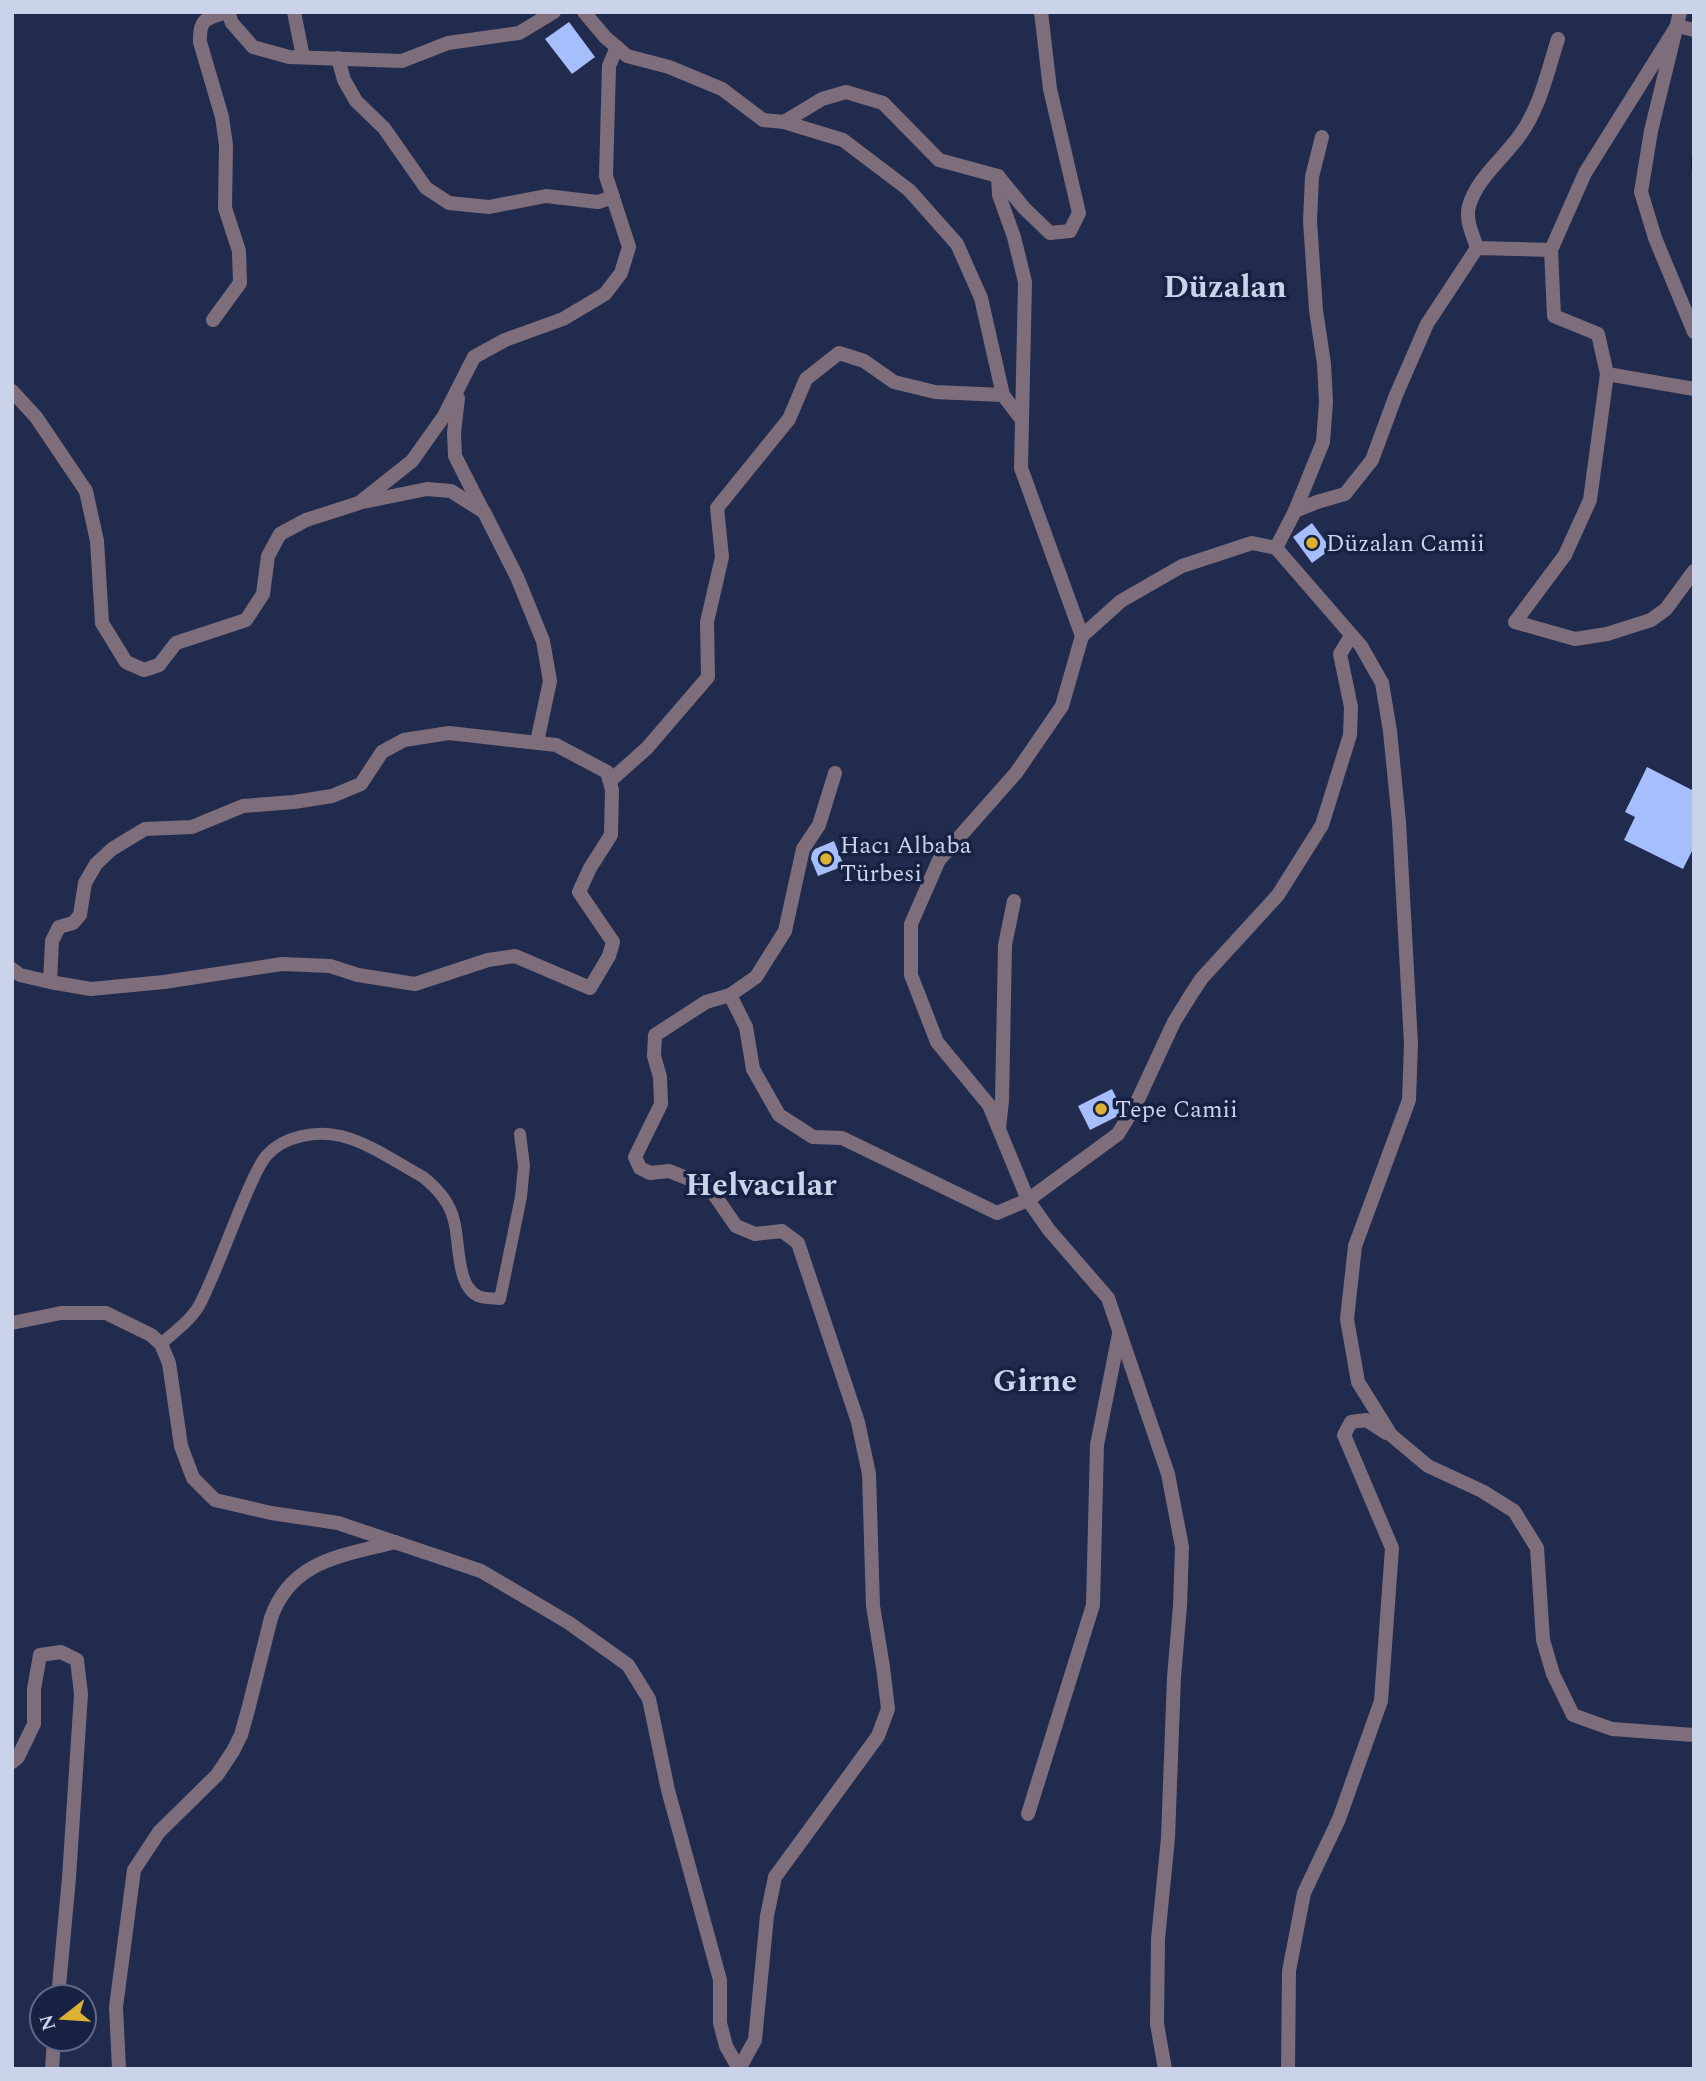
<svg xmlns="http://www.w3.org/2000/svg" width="1706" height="2081" font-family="Spectral,serif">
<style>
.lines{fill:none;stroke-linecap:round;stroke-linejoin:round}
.stream{stroke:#0c1d20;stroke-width:6}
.building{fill:#a7befc}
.service{stroke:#7e6e7c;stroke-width:12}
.minor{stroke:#7e6e7c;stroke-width:14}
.tertiary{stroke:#7e6e7c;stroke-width:14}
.poi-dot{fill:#ddb233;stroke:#172142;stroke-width:2.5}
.labels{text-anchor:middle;stroke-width:7;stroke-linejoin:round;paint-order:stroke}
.poi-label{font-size:24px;fill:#cad3e9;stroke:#172142;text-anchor:start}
.district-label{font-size:32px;font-weight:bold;fill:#cad3e9;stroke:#172142}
</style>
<rect width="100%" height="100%" fill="#202b4d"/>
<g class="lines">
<path class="stream" d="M1694,158V168"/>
</g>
<g class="building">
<path d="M569,22L595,57L572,74L545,39Z"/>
<path d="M1312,523L1331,549L1312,563L1293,537Z"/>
<path d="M1647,767L1694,791V847L1683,869L1624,840L1635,817L1625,812Z"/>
<path d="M834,841L844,866L818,876L811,859L812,853L815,849Z"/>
<path d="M1112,1089L1122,1109L1118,1116L1090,1130L1078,1106Z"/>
</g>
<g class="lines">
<path class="service" d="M161,1344C174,1332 193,1319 201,1302C219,1265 232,1226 249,1188C254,1177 259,1164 267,1155C284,1136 317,1130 341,1136C370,1143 397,1163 423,1177C437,1188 450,1202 454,1221C460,1242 456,1286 478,1296C485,1299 493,1298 500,1299L521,1197L524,1166L520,1134"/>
<g class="minor">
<path d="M228,12L232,23L253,47L289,57L402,61L448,43L519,33L554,12"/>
<path d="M294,12L303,57"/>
<path d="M584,12L605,37L627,56L669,67L722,89L763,120L784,122L822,99L846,92L883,103L939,160L998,176L999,195L1014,237L1025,282L1021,468L1082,636"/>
<path d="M338,58L344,80L356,101L384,128L426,188L449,203L489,207L546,196L598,202L613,197"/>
<path d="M784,122L843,140L909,190L957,244L981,298L1003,395L1022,420"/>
<path d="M998,176L1024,208L1050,233L1070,231L1079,213L1050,89L1041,12"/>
<path d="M1477,248C1473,235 1465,220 1469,206C1477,178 1504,158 1520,135C1540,108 1548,70 1558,39"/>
<path d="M1551,250L1554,316L1598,334L1607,374L1590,500L1565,555L1515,622L1575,639L1607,634L1651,620L1666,609L1694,571"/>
<path d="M213,320L240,283L239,251L225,208L226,145L222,117L200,42C199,18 207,18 227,12"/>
<path d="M1607,374L1694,389"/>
<path d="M12,391L36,417L86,491L97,541L102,623L126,662L144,670L159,665L176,643L246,620L263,594L268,556L280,534L306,520L359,503L412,461L444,416L474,357L505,340L563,319L605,294L621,273L629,247L606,176L609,66L617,47"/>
<path d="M458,398L454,433L455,456L483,511"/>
<path d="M363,502L427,489L451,491L484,512L517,577L543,641L550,681L537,742"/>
<path d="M1295,511L1323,442L1326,402L1324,364L1316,310L1310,221L1312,177L1322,137"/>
<path d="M1276,548L1295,511L1317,502L1345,494L1372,460L1396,395L1427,324L1477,248L1551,250L1585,173L1677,26L1694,30"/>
<path d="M610,781L647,748L708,677L707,622L722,557L717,508L789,419L806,379L839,353L864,361L894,382L935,392L1003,395"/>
<path d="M12,969L20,975L50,982L91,989L164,982L282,964L330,966L358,975L415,984L488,960L515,956L590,988L609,956L613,942L579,892L590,868L611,835L612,790L607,772L556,745L449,733L404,740L382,752L361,784L332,796L294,802L243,806L192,827L145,829L112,849L96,864L85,883L80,915L73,923L59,927L52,941L50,982"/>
<path d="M730,995L756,977L785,931L803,849L819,825L835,773"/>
<path d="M999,1128L1002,1101L1005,945L1014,901"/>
<path d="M12,1323L61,1313H106L151,1335L161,1344L169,1363L181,1446L193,1478L215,1500L271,1513L338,1523L481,1571L569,1623L628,1665L649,1699L668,1790L720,1980V2023L726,2046L739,2069"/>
<path d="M12,1762L18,1757L34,1724V1689L40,1655L61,1652L77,1660L81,1694L69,1878L58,1997"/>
<path d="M1028,1814L1093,1605L1097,1445L1119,1334"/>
<path d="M52,2069L54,2039"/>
<path d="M119,2069L116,2007L134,1870L159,1832L217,1775L233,1751L241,1735L248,1710L271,1618C291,1560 342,1556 395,1542"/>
<path d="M739,2069L755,2040L767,1916L775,1877L878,1736L888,1709L883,1667L873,1606L869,1474L858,1422L798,1243L782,1231L755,1234L736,1226L709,1187L669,1171L650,1173L640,1168L635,1157L661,1104L660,1077L654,1056L655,1035L706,1002L730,995L746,1027L753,1069L779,1115L813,1137L842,1138L997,1213L1028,1200L1118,1134L1135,1106L1174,1022L1192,993L1202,978L1278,895L1322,825L1350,735L1351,707L1340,654L1351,636"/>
<path d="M1165,2069L1157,2024L1158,1939L1168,1838L1174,1677L1180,1606L1182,1547L1168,1474L1108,1298L1049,1230L1028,1200L989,1105L937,1042L911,975V924L939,860L1016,773L1062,706L1082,636L1121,601L1182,566L1252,543L1276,548L1361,646L1382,683L1390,731L1399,822L1411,1044L1409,1100L1355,1246L1347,1319L1358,1382L1391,1435L1428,1466L1482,1491L1514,1511L1537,1548L1543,1640L1553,1674L1573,1715L1612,1729L1694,1735"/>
<path d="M1288,2069L1289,1971L1304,1893L1339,1819L1381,1701L1392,1548L1344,1435L1351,1422L1366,1420L1386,1433"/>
</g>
<path class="tertiary" d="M1680,12L1651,131L1641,192L1655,238L1694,332"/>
</g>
<g class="poi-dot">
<circle cx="1312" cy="543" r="7"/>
<circle cx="826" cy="859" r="7"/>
<circle cx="1101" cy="1109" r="7"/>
</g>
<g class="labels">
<g class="poi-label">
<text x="1326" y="551">Düzalan Camii</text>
<text x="840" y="853">Hacı Albaba<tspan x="840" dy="28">Türbesi</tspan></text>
<text x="1115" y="1117">Tepe Camii</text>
</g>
<g class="district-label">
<text x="1225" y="297">Düzalan</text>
<text x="761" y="1195">Helvacılar</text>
<text x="1035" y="1391">Girne</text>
</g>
</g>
<rect width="1706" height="2081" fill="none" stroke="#cad3e9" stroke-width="28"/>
<g transform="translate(63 2018) rotate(253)"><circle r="33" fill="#172142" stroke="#5f6885" stroke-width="2"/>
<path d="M0-5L12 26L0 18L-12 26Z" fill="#ddb233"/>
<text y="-10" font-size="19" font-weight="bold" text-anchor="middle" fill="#cad3e9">N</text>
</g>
</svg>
